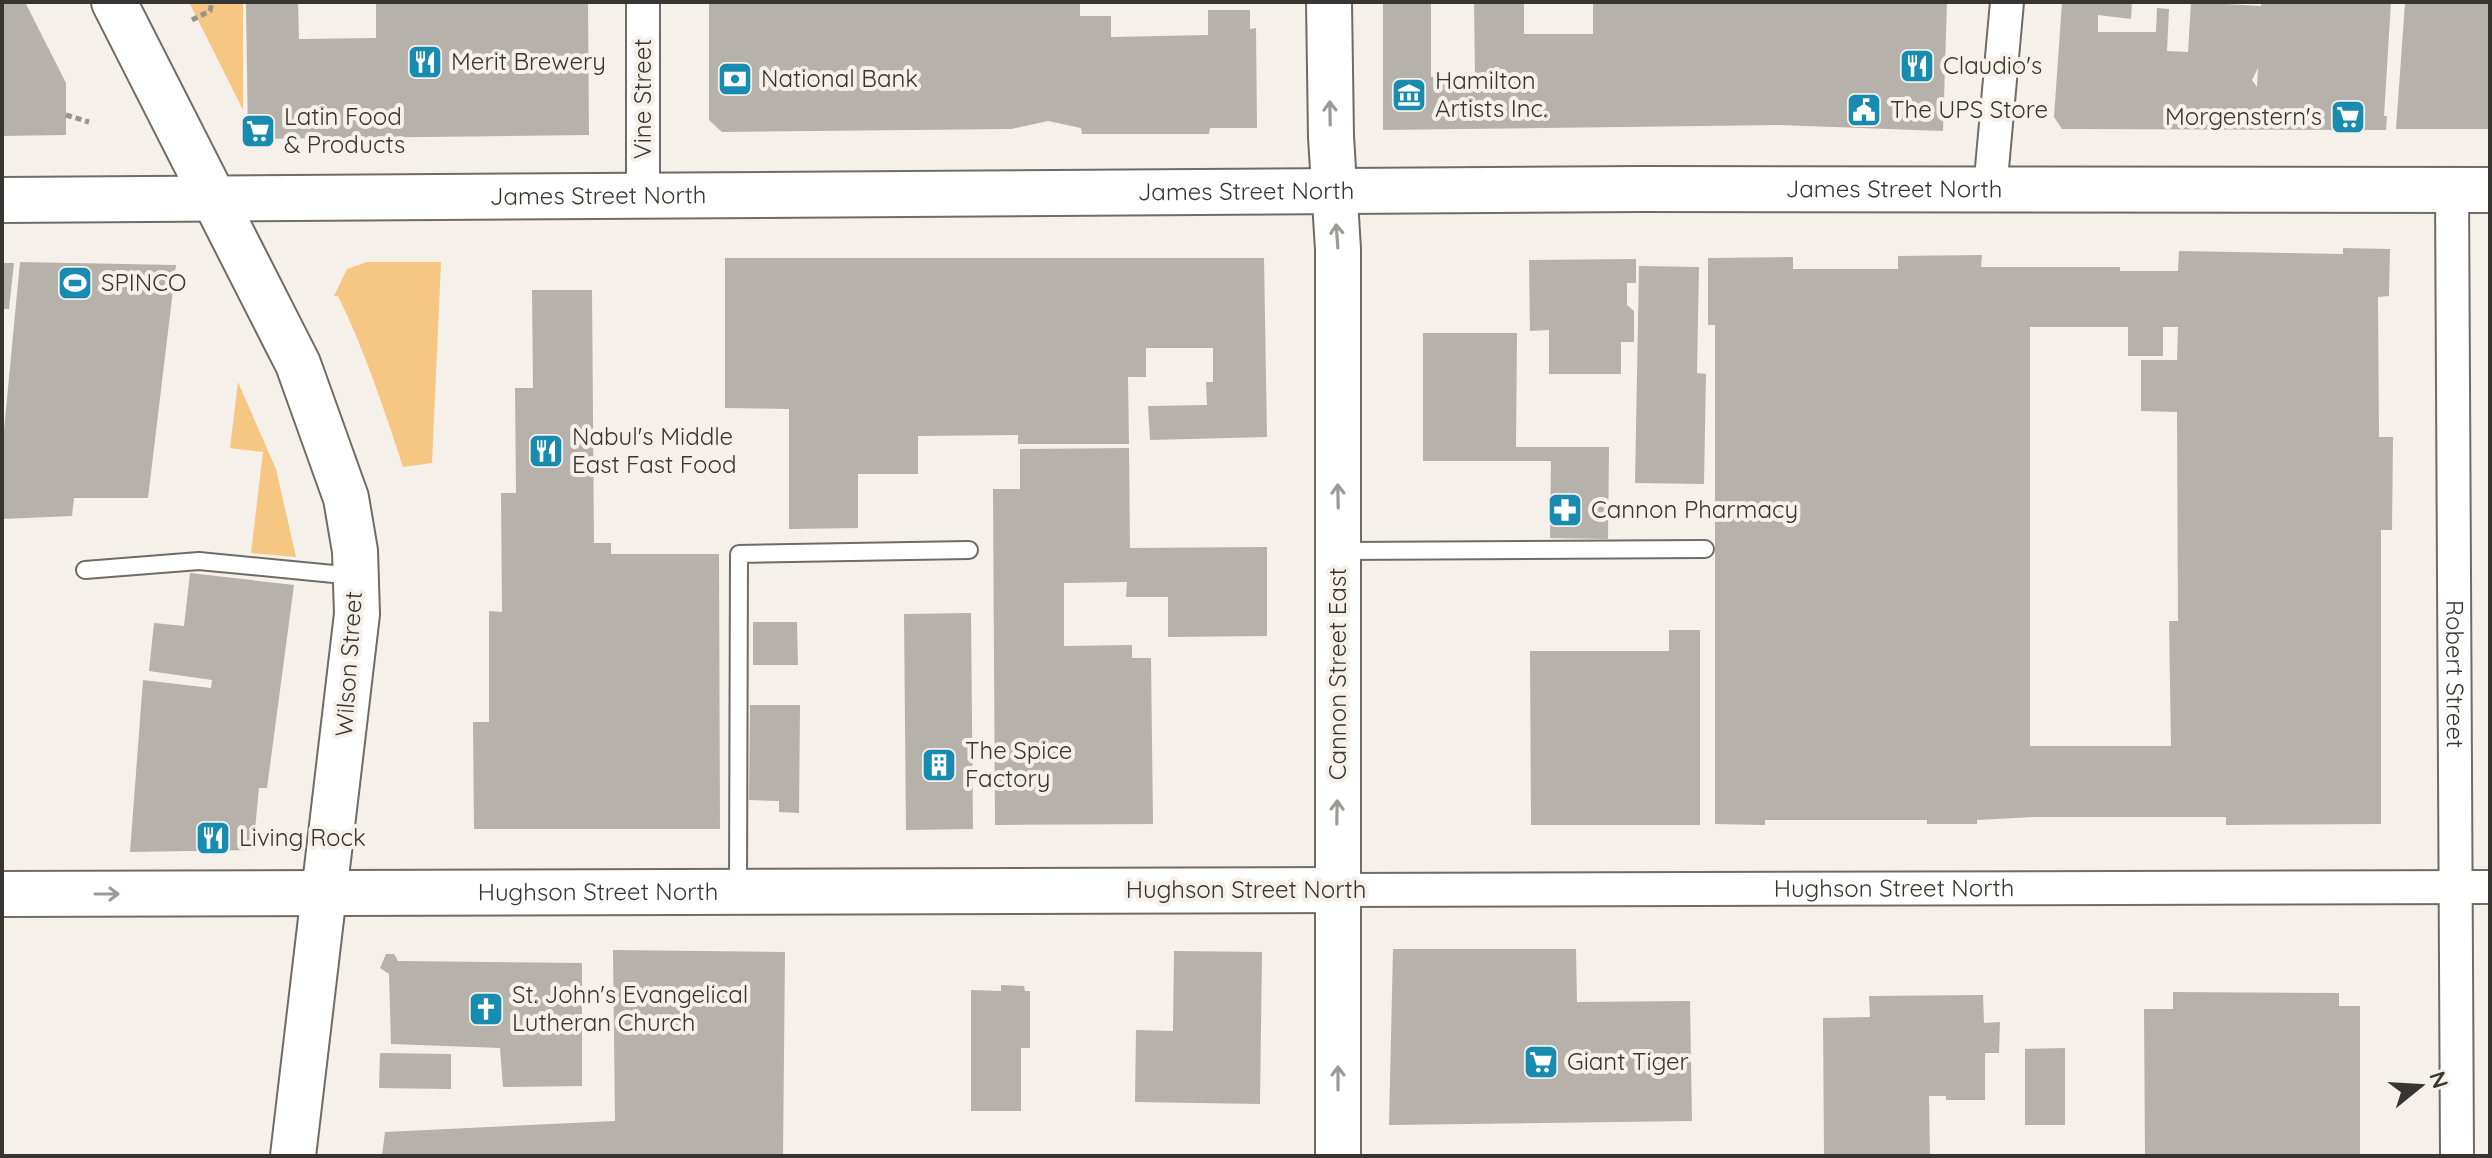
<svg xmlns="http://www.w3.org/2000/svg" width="2492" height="1158" font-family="Quicksand,sans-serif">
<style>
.green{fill:#f6c683}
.building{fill:#b6b1aa;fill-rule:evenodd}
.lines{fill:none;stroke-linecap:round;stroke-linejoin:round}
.lane-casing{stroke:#706b65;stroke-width:20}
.street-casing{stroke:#706b65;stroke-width:36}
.secondary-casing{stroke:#706b65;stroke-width:48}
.path{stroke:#96928d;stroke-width:5;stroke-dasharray:6 4;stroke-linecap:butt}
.lane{stroke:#fff;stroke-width:16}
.street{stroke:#fff;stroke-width:32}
.secondary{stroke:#fff;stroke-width:44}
.oneway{stroke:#9b9a98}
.labels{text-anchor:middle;stroke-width:8;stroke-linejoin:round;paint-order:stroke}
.poi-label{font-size:24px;fill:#373532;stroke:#f5f0e9;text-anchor:start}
.street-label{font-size:24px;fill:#373532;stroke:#f5f0e9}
</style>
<rect width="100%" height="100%" fill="#f5f0e9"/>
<g class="green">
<path d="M189,2H243V110Z"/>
<path d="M367,262H441L432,463L403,467C384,409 365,351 338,296H334L347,269Z"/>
<path d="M238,382L276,469L296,557L251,553L263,452L230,448Z"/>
</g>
<g class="building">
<path d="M2,2H25L66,83V135L2,136Z"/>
<path d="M246,2H298L299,39L376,38V2H588L589,135L248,139Z"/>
<path d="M709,2L1080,3V16H1111V37L1208,35V10H1250V29L1256,28L1257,128H1210L1209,134H1082L1081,128L1048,121L1011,129L722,132L709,120Z"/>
<path d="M1383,2H1431V77H1475L1474,2H1524V34H1593V2H1947L1943,131L1779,125L1383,130Z"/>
<path d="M2062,2H2132L2131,19L2098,15V32H2156L2157,8L2169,9L2167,51L2188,52L2191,2L2261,6V2H2391L2384,116H2387L2386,130L2062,129L2054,117ZM2258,68L2257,87L2252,80Z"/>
<path d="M2490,2V129H2396L2405,3Z"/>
<path d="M2343,248L2390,249L2389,296L2378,297L2379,437H2393L2392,530H2381V824L2226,825V817H2035L1977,820V824H1927V820H1765V825L1715,824V325H1708V258L1793,257V269H1898V256L1982,255L1981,267H2120V271H2178L2179,251L2343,254ZM2030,327H2128V356H2163V327H2178L2177,360H2141V411L2177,412L2178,621H2169L2171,746H2030Z"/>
<path d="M725,258H1264L1267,437L1150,440L1148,406L1207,405L1206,382H1213V348H1146V377H1128L1129,444H1018V435L918,436V474H858V528L789,529V409L725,408Z"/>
<path d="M1636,259V283H1627V305L1634,311V342H1621V374H1549V330L1530,331L1529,260Z"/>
<path d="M20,262L176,265L148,498H74L72,516L2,519V451Z"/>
<path d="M2,263H14L9,309H2Z"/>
<path d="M1639,266L1699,267L1697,373L1706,374L1704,484L1635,483Z"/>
<path d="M532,290H592L594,543H611V554H719L720,829H474L473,722H489V611L502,612L501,493H516L515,388H533Z"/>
<path d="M1423,333H1517L1516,447H1609L1608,539L1550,538L1551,461H1423Z"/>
<path d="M1129,448L1130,548L1267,547V636L1168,637V597H1126L1127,582L1064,583V646L1132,645V658H1151L1153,824L995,825L993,489H1020V449Z"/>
<path d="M190,573L294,585L267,788H259L253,850L130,852L143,680L211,688L212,680L149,671L154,623L184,626Z"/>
<path d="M971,613L973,829L906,830L904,614Z"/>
<path d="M753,622H797L798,665H753Z"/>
<path d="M1669,630H1700V825H1531L1530,651H1669Z"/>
<path d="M750,705H800L799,813L779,812V801L749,800Z"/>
<path d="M1393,949H1576L1577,1002L1690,1001L1692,1121L1389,1125Z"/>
<path d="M613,950L785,952L783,1156H382L385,1132L615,1121Z"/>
<path d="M1174,951L1262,952L1260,1104L1135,1102L1136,1030L1173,1031Z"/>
<path d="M386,954H394L398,961L582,963V1086L503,1087L500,1048L391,1044L389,974L380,968Z"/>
<path d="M1001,985L1024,986L1025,991H1030V1048H1021V1111H971V990L1001,991Z"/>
<path d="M2173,992L2339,993V1006H2360V1154L2145,1156L2144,1009H2173Z"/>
<path d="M1983,995L1984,1023L2000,1022L1999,1053H1985V1100H1946V1096H1929L1930,1156H1824L1823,1018L1870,1017L1869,996Z"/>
<path d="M2065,1048V1125H2025V1049Z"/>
<path d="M380,1053L451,1054V1089L379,1088Z"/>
</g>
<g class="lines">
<g class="lane-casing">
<g id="lane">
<path d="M1340,551L1705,549"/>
<path d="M85,570L199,561L354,576"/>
<path d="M738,890L739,554L969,550"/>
</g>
</g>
<g class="street-casing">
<g id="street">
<path d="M643,2V196"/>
<path d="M1990,190L2007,2"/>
<path id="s1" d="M2452,190L2457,1156"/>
<path id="s2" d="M1338,890L2490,887"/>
</g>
</g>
<g class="secondary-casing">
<g id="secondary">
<path d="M114,2L298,364L346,498L355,551L357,614L293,1156"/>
<path d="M1329,2L1331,137L1338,249V1156"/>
<path id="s3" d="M2,200L1641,189L2490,190"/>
<path id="s4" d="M2,894L1338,890"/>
</g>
</g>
<g class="path">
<path d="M192,20L210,11L212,2"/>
<path d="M66,115L89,122"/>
</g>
<use href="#lane" class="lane"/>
<use href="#street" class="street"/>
<use href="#secondary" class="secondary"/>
</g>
<defs><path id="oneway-shaft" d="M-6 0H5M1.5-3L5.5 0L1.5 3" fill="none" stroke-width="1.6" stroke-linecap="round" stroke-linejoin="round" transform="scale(2)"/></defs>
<g class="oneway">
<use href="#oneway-shaft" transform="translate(1330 113) rotate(-91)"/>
<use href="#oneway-shaft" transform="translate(1337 236) rotate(-94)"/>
<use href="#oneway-shaft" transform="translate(1338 496) rotate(-91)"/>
<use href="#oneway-shaft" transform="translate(1337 812) rotate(-89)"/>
<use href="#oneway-shaft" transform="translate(107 894)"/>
<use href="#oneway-shaft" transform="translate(1338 1078) rotate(-90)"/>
</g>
<defs>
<g id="restaurant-square" transform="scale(1.8)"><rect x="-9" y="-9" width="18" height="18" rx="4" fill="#188cb0" stroke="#f5f0e9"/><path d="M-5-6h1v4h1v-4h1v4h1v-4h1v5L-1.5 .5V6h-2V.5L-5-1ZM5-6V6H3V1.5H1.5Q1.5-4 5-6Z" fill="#fff"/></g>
<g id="bank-square" transform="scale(1.8)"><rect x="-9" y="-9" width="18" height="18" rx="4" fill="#188cb0" stroke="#f5f0e9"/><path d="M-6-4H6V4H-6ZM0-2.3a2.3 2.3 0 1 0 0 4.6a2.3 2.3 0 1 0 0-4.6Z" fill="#fff"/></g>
<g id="museum-square" transform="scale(1.8)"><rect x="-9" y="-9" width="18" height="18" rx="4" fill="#188cb0" stroke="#f5f0e9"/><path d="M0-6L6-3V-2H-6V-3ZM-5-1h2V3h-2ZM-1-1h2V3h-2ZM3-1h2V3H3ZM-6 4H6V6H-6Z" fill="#fff"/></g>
<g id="civic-square" transform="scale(1.8)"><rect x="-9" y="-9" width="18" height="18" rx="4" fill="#188cb0" stroke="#f5f0e9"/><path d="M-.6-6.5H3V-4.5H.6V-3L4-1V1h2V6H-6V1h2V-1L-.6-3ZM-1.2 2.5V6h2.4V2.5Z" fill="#fff"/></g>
<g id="supermarket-square" transform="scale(1.8)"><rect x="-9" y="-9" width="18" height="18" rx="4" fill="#188cb0" stroke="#f5f0e9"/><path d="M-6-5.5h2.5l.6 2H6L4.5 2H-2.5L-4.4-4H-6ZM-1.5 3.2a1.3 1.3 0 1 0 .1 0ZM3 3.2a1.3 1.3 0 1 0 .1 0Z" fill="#fff"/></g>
<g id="stadium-square" transform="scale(1.8)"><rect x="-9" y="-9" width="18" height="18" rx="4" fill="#188cb0" stroke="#f5f0e9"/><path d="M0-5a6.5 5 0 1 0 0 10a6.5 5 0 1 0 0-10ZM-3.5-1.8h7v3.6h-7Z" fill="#fff"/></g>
<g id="pharmacy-square" transform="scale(1.8)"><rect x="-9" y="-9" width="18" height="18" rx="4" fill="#188cb0" stroke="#f5f0e9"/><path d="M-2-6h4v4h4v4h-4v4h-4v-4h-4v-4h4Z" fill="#fff"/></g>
<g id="building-square" transform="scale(1.8)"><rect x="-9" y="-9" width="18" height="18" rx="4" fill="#188cb0" stroke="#f5f0e9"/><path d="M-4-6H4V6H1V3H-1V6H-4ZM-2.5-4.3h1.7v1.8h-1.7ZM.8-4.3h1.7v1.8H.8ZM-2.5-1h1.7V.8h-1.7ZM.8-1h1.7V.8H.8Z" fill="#fff"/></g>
<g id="church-square" transform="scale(1.8)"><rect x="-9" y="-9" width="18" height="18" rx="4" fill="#188cb0" stroke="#f5f0e9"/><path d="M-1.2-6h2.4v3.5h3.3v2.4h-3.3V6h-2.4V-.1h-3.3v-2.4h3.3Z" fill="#fff"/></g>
</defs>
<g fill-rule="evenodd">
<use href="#restaurant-square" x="425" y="62"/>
<use href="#restaurant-square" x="1917" y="66"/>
<use href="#bank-square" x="735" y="79"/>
<use href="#museum-square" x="1409" y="95"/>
<use href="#civic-square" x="1864" y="110"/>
<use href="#supermarket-square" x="2348" y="117"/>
<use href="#supermarket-square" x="258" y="131"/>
<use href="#stadium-square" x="75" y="283"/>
<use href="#restaurant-square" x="546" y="451"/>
<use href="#pharmacy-square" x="1565" y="510"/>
<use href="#building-square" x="939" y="765"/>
<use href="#restaurant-square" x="213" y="838"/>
<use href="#church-square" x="486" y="1009"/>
<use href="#supermarket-square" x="1541" y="1062"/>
</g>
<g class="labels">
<g class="poi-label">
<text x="451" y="70">Merit Brewery</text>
<text x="1943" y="74">Claudio's</text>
<text x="761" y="87">National Bank</text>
<text x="1435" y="89">Hamilton<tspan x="1435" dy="28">Artists Inc.</tspan></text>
<text x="1890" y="118">The UPS Store</text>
<text x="284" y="125">Latin Food<tspan x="284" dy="28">&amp; Products</tspan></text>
<text x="2322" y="125" text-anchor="end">Morgenstern's</text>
<text x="101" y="291">SPINCO</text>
<text x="572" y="445">Nabul's Middle<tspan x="572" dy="28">East Fast Food</tspan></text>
<text x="1591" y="518">Cannon Pharmacy</text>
<text x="965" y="759">The Spice<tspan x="965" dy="28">Factory</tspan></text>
<text x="239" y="846">Living Rock</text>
<text x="512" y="1003">St. John's Evangelical<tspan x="512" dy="28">Lutheran Church</tspan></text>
<text x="1567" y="1070">Giant Tiger</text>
</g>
<g class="street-label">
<text transform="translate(643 99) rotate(-90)" y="8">Vine Street</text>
<text dy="8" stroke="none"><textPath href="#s3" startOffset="1892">James Street North</textPath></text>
<text dy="8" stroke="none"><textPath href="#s3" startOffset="1244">James Street North</textPath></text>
<text dy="8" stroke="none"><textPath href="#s3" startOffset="596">James Street North</textPath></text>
<text transform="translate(349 664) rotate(-86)" y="8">Wilson Street</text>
<text dy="8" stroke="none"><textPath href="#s1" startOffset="484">Robert Street</textPath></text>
<text transform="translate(1338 674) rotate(-90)" y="8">Cannon Street East</text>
<text dy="8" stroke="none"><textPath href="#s2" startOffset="556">Hughson Street North</textPath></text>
<text x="1246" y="898">Hughson Street North</text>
<text dy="8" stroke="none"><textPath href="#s4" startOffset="596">Hughson Street North</textPath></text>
</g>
</g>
<rect width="2492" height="1158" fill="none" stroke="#373532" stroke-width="8"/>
<g transform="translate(2420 1086) rotate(72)" stroke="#f5f0e9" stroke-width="6" paint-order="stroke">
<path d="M0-6L14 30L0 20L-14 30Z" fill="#373532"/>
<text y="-12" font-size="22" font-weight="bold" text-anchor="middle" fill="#373532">N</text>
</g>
</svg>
